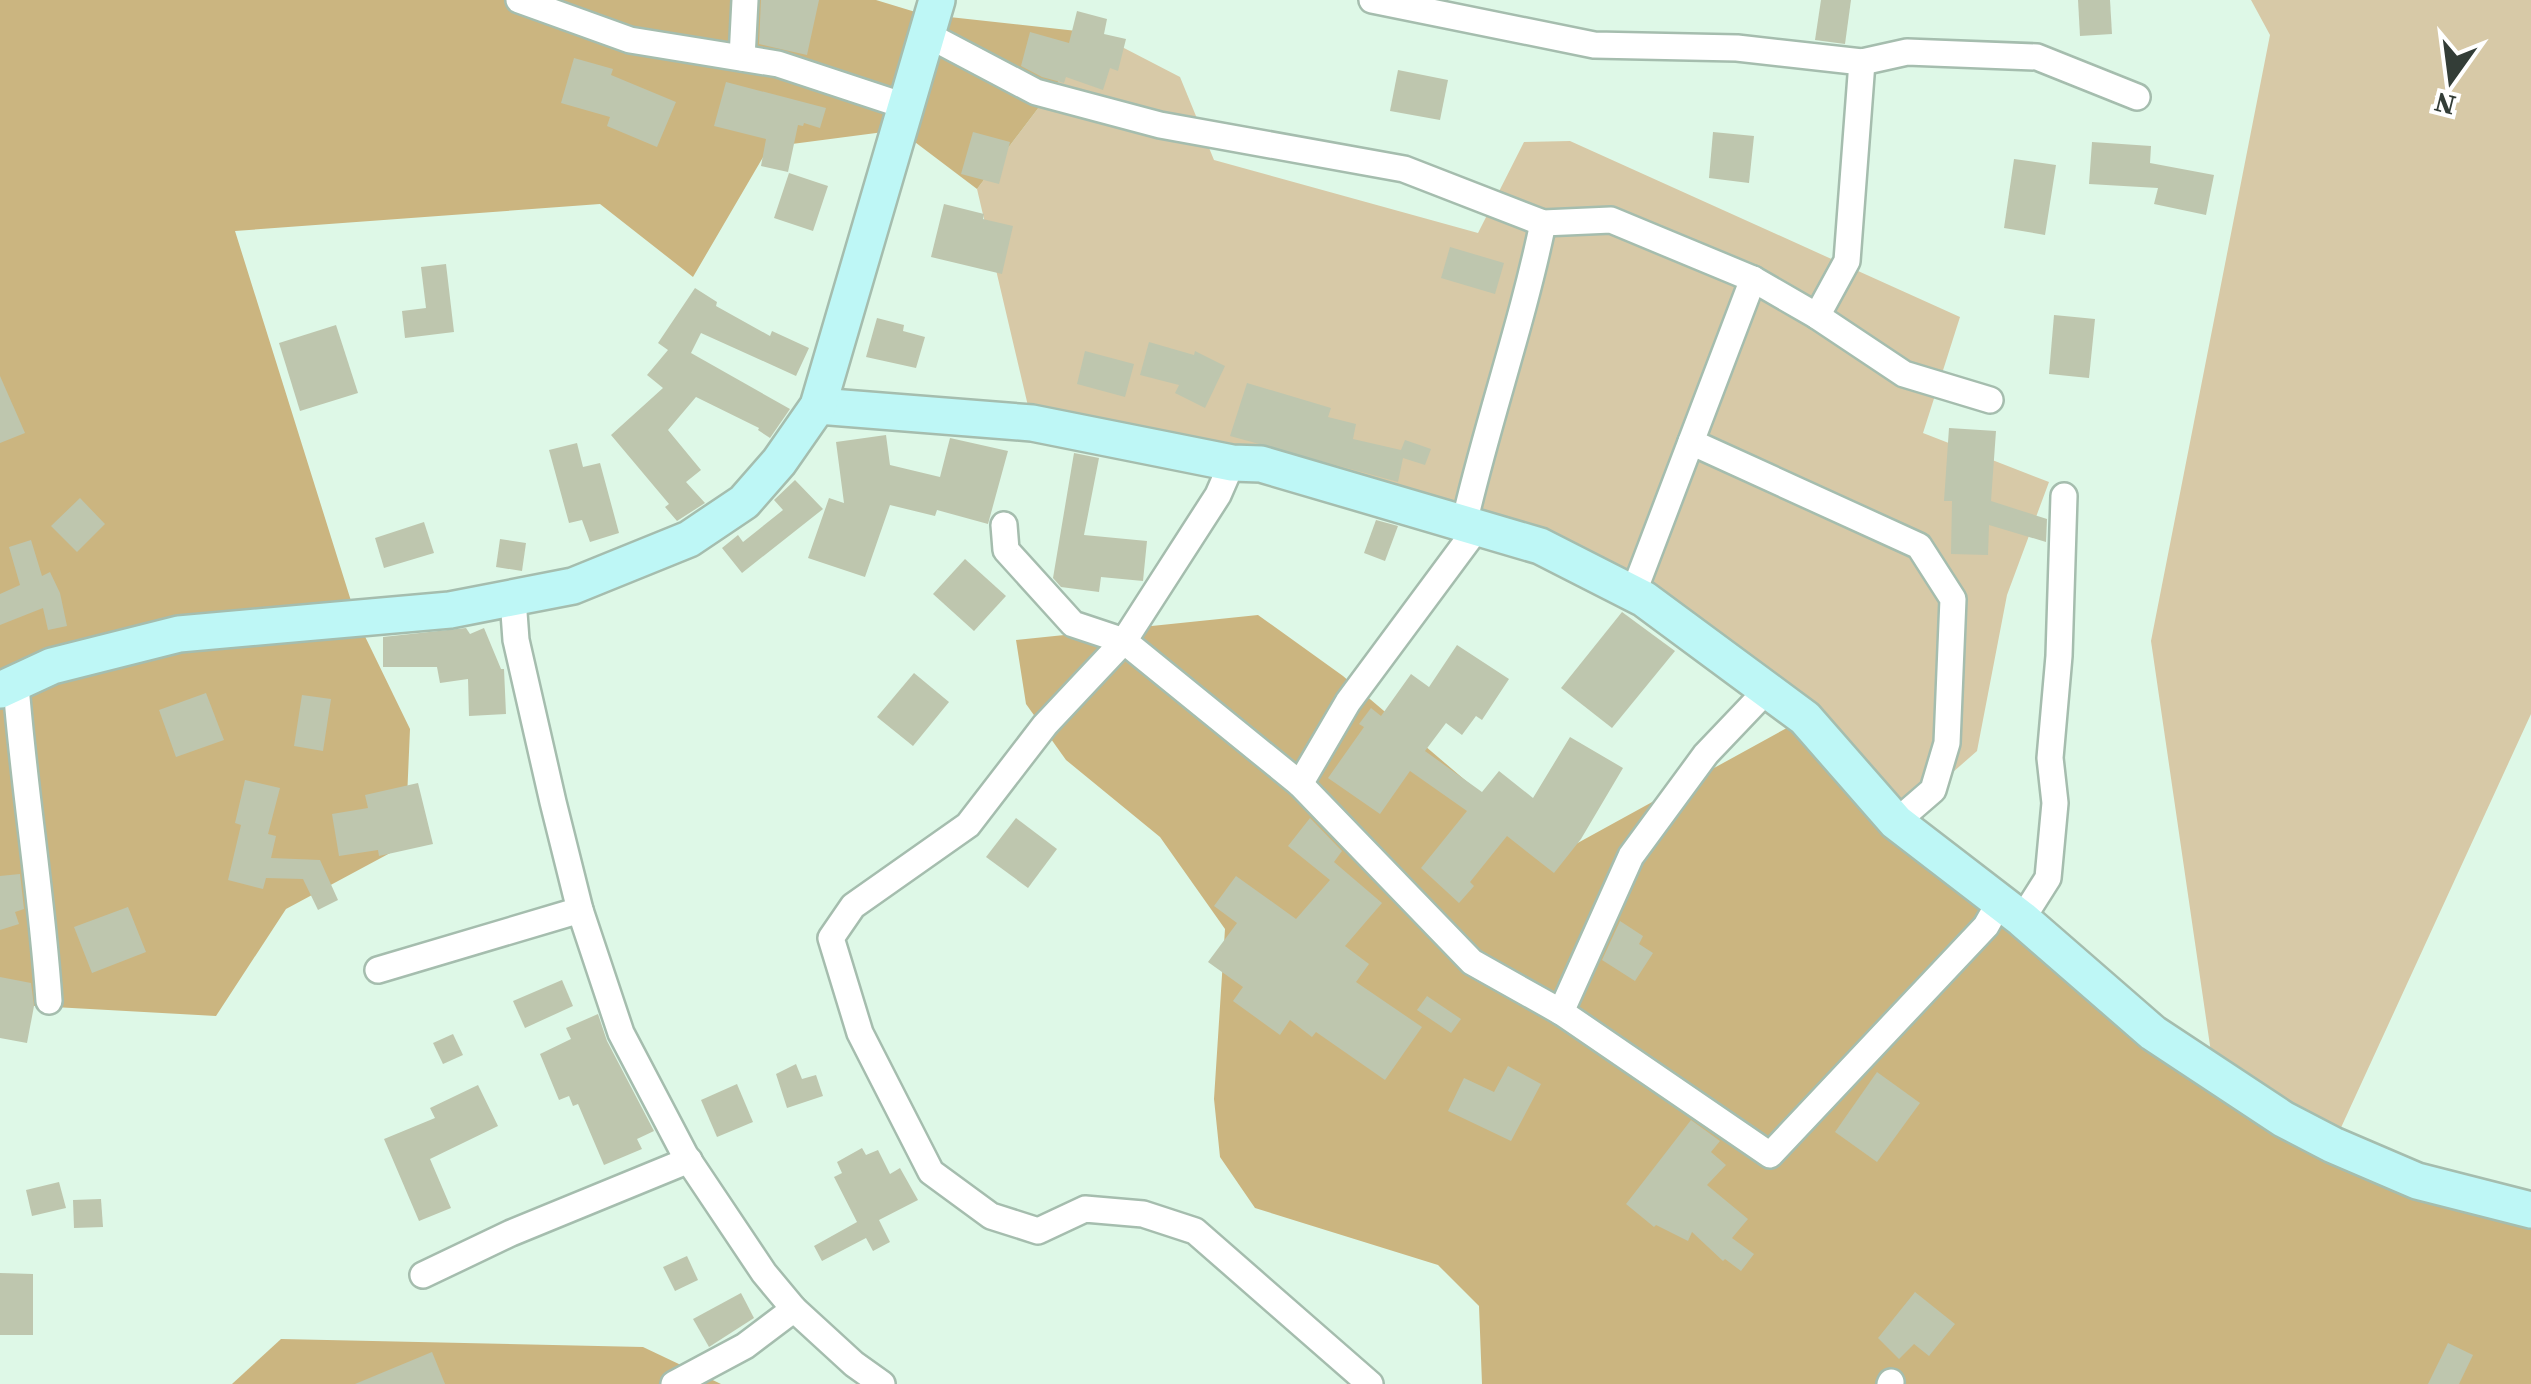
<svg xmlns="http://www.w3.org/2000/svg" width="2531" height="1384" font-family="'Source Serif 4',serif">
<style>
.green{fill:#d7c9a7}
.forest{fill:#cbb580}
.building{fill:#bec6ae}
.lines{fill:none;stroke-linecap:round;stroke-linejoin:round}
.street-casing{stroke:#a5bdae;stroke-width:30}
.secondary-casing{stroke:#a5bdae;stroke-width:40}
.street{stroke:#fff;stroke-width:25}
.secondary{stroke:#bef7f6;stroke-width:35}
</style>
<rect width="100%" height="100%" fill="#def8e7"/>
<g class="green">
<path d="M2251,0H2531V714L2333,1145L2214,1073L2151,641L2270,35Z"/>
<path d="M1095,33L1180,77L1214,160L1478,233L1524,142L1570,141L1960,317L1923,433L2049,482L2007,595L1977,751L1896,822L1805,718L1540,546L1032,423L977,189Z"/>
</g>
<g class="forest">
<path d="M0,0H876L922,14L1095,33L977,189L899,130L769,147L693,277L600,204L235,231L357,620L410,729L405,845L286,909L216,1016L0,1004Z"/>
<path d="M1258,615L1343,676L1554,856L1805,718L1896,822L2283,1119L2531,1210V1384H1482L1479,1306L1438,1265L1255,1208L1220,1157L1214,1099L1225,929L1160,837L1066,760L1026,704L1016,640Z"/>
<path d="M281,1339L643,1347L721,1384H232Z"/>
</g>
<g class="building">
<path d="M761,0H819L807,55L759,44Z"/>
<path d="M1821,0H1851L1845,44L1815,40Z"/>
<path d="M2078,0H2110L2112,34L2080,36Z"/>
<path d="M1077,11L1107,19L1104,34L1126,39L1118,71L1110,68L1103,90L1066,77L1064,83L1042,77L1021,66L1030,32L1069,43Z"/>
<path d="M574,58L613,69L611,75L676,102L657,147L607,126L610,117L561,103Z"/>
<path d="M1398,70L1448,80L1440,120L1390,111Z"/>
<path d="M726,82L826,108L820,128L804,123L803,126L798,125L788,172L761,166L766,139L714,126Z"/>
<path d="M973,132L1010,142L999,184L961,174Z"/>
<path d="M1713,132L1754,136L1749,183L1709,178Z"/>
<path d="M2092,142L2151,146L2150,163L2214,175L2206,215L2154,204L2158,188L2089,184Z"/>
<path d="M2014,159L2056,165L2045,235L2004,228Z"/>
<path d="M789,173L828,186L813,231L774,218Z"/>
<path d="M944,204L984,214L983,219L1013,226L1002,274L931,257Z"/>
<path d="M1450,247L1504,263L1495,294L1441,278Z"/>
<path d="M446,264L454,332L405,338L402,311L426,308L421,267Z"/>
<path d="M695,288L717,302L716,306L770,336L772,331L809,348L796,376L701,333L691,353L790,409L770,438L758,430L759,428L696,397L668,430L701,470L686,482L705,503L677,521L665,507L669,504L611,435L663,388L647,375L668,350L658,343Z"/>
<path d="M2054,315L2095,319L2089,378L2049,374Z"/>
<path d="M877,318L904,325L903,331L925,337L916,368L866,357Z"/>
<path d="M336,325L358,393L300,411L279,343Z"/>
<path d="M1149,342L1194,355L1195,351L1225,366L1205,408L1175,393L1179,385L1140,375Z"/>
<path d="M1085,351L1134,364L1125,397L1077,384Z"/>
<path d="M0,376L25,433L0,443Z"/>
<path d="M1247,383L1331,408L1328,417L1356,424L1353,439L1401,450L1405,440L1431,449L1425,465L1403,458L1398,482L1230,436Z"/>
<path d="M1949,428L1996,431L1991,501L2047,519L2046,542L1989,525L1988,555L1951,554L1952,501H1944Z"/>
<path d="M886,435L890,465L940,477L950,438L1008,451L988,524L937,510L935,516L890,505L865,577L808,558L829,498L844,503L836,442Z"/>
<path d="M577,443L583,467L600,463L619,533L590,542L582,520L569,523L549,450Z"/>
<path d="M1074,453L1099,458L1084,535L1147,541L1143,581L1101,577L1099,592L1061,587L1053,578Z"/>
<path d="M795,480L823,509L742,573L722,548L738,535L743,542L783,510L774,500Z"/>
<path d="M80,498L105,524L77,552L51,526Z"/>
<path d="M1376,520L1398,526L1385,561L1364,553Z"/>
<path d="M424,522L434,553L384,568L375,538Z"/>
<path d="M500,539L526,543L522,571L496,567Z"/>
<path d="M31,540L42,576L50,572L60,593L67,626L48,630L43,608L0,625V594L20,585L9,547Z"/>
<path d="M965,559L1006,596L974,631L933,594Z"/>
<path d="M1622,612L1675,651L1612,728L1561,688Z"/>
<path d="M466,628L470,634L484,628L501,669H504L506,714L469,716L468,679L440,683L437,667H383V637Z"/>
<path d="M1457,645L1509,679L1482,720L1476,716L1462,735L1446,723L1425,751L1482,792L1499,771L1533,798L1570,737L1623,768L1581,839L1554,873L1507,836L1470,882L1474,886L1459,903L1421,868L1467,811L1410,771L1380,814L1328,778L1364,727L1359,724L1371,708L1381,716L1411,674L1429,687Z"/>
<path d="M914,673L949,702L913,746L877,717Z"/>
<path d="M206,693L224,740L176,757L159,710Z"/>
<path d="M302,695L331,699L323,751L294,746Z"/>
<path d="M245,780L280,788L268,834L276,836L271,858L320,860L338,900L318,910L303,879L266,878L263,889L228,880L241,825L235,823Z"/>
<path d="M418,783L433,844L379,856L378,850L339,856L332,814L368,808L365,795Z"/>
<path d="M1016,818L1057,849L1028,888L986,857Z"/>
<path d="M1310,818L1342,851L1334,862L1382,903L1345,946L1369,964L1356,982L1422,1027L1385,1080L1316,1032L1312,1037L1290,1020L1280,1035L1233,1001L1243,987L1208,962L1237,923L1214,906L1236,876L1296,919L1330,880L1288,846Z"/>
<path d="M20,874L24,909L15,912L19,924L0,930V876Z"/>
<path d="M128,907L146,952L92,973L74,927Z"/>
<path d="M1620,921L1643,936L1639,944L1653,953L1635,981L1602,960Z"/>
<path d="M0,977L31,983L34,1006L27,1043L0,1038Z"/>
<path d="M562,980L573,1006L525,1028L513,1001Z"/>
<path d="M1427,996L1461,1019L1451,1033L1417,1010Z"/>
<path d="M598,1014L607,1041L654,1131L637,1139L642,1149L604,1165L578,1104L573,1106L569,1096L559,1100L540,1054L571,1039L566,1028Z"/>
<path d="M453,1034L463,1055L443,1064L433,1043Z"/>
<path d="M796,1064L802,1079L816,1075L823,1096L787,1108L776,1074Z"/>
<path d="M1508,1066L1541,1084L1511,1141L1448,1111L1464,1078L1494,1092Z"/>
<path d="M1877,1072L1920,1103L1877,1162L1835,1132Z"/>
<path d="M737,1084L753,1122L717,1137L701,1100Z"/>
<path d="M478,1085L498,1126L430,1159L451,1208L419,1221L384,1139L435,1118L430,1108Z"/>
<path d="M1691,1120L1720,1141L1711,1152L1726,1165L1707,1185L1748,1219L1732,1238L1754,1254L1741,1271L1725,1259L1723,1261L1692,1232L1688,1241L1656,1225L1654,1227L1626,1204Z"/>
<path d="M862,1148L866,1155L878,1150L890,1174L900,1168L918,1200L879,1220L890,1242L873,1251L866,1238L822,1261L814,1246L857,1222L834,1177L842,1173L837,1162Z"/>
<path d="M59,1182L66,1208L32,1216L26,1190Z"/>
<path d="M101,1199L103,1227L74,1228L73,1200Z"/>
<path d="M687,1256L698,1280L675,1291L663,1267Z"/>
<path d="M0,1273L33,1274V1335H0Z"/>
<path d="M1915,1292L1955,1324L1929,1356L1914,1344L1899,1359L1878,1338Z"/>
<path d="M741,1293L754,1318L709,1347L693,1319Z"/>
<path d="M2448,1343L2473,1355L2459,1384H2428Z"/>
<path d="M432,1352L445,1384H355Z"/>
</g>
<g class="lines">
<g class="street-casing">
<g id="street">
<path d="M519,0L630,40L778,64L905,106"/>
<path d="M1372,0L1594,45L1737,48L1862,62L1907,52L2037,57L2137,97"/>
<path d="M926,34L1036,92L1160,125L1404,169L1543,223L1611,220L1753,279L1817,316L1904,374L1990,400"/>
<path d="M742,58L745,0"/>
<path d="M1817,316L1847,261L1862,62"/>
<path d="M1691,442L1919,546L1953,599L1947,743L1933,790L1896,822"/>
<path d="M1232,463L1218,495L1124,641L1300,784L1472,962L1561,1012L1770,1155L1986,926L1999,903"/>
<path d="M1464,524C1487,423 1522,325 1543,223"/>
<path d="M1004,525L1006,550L1073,624L1124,641L1045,725L968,825L853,906L831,938L860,1033L931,1172L991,1216L1038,1231L1085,1209L1143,1214L1195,1231L1370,1384"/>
<path d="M1633,594L1753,279"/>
<path d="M513,599L516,640L553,802L580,910L621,1033L685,1155L764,1273L794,1309L854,1364L882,1384"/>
<path d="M16,685C24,791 42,895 49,1001"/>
<path d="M1300,784L1348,702L1477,528"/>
<path d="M2022,919L2048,878L2055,803L2050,758L2059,656L2064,496"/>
<path d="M378,970L580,910"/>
<path d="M1561,1012L1631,856L1706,754L1767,690"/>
<path d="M423,1275L511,1233L689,1160"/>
<path d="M674,1384L745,1346L794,1309"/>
<path d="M1890,1384L1891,1382"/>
</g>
</g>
<g class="secondary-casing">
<g id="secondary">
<path d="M818,406L1032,423L1232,463L1261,464L1540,546L1644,599L1805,718L1896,822L2022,919L2153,1033L2283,1119L2333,1145L2417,1181L2531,1210"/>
<path d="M0,690L52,666L179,634L450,610L573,586L689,539L744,502L779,462L818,406L937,0"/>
</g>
</g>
<use href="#street" class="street"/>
<use href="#secondary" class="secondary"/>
</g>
<g transform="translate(2451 80) rotate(194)" stroke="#ffffff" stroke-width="8" paint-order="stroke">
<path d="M0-8L18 38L0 25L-18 38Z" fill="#333d37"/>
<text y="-15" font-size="28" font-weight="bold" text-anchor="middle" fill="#333d37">N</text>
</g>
</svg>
